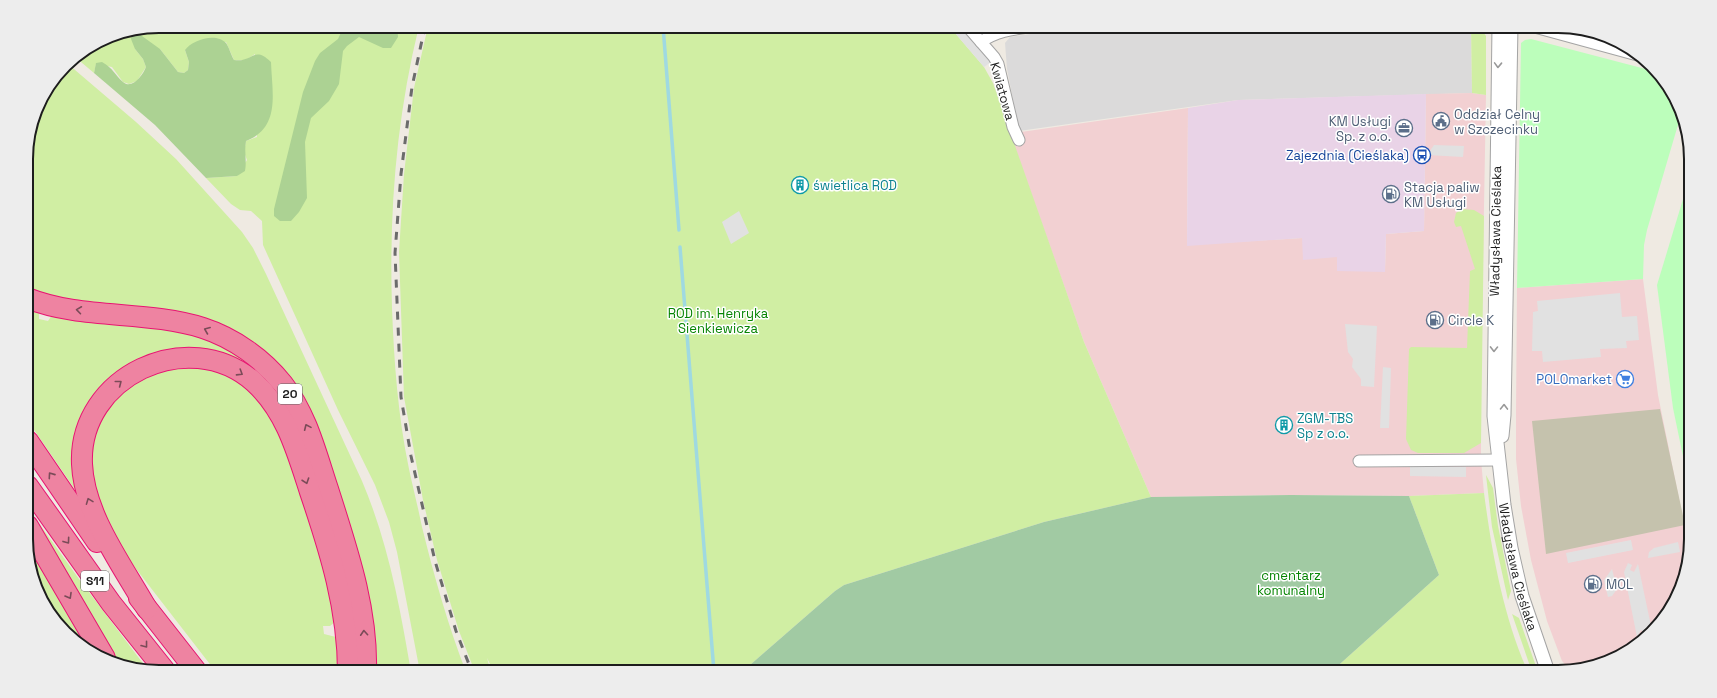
<svg xmlns="http://www.w3.org/2000/svg" width="1717" height="698" font-family="'Space Grotesk',sans-serif">
<style>
.residential{fill:#dbdada}
.commercial{fill:#f2d0d2}
.industrial{fill:#e9d3e7}
.construction{fill:#c5c2ad}
.grass{fill:#d0eea3}
.forest{fill:#acd293}
.cemetery{fill:#a1caa3}
.park{fill:#bcfebb}
.parking{fill:#e1e1e1}
.water{fill:#9fd9e1}
.lines{fill:none;stroke-linecap:round;stroke-linejoin:round}
.stream{stroke:#9fd9e1;stroke-width:3.5}
.minor-casing{stroke:#a4a4a4;stroke-width:13}
.tertiary-casing{stroke:#a4a4a4;stroke-width:15}
.motorway-casing{stroke:#e71572;stroke-width:22}
.minor{stroke:#fff;stroke-width:11}
.tertiary{stroke:#fff;stroke-width:13}
.motorway{stroke:#ee83a1;stroke-width:20}
.rail{stroke:#6b6b6b;stroke-width:3;stroke-dasharray:8 8;stroke-linecap:butt}
.oneway{stroke:#999}
.oneway2{stroke:#7b4b58}
.labels{text-anchor:middle;stroke-width:3;stroke-linejoin:round;paint-order:stroke}
.shield{fill:#fff;stroke:#616161;stroke-width:1}
.shield-label{font-size:12px;font-weight:bold;fill:#1d1d1d}
.street-label{font-size:13px;fill:#1d1d1d;stroke:#fff}
.service-label{font-size:13px;fill:#4e5e75;stroke:#fff;text-anchor:start}
.transit-label{font-size:13px;fill:#164399;stroke:#fff;text-anchor:end}
.culture-label{font-size:13px;fill:#0d838f;stroke:#fff;text-anchor:start}
.park-label{font-size:13px;fill:#058402;stroke:#fff}
.shop-label{font-size:13px;fill:#366cbe;stroke:#fff;text-anchor:end}
.rim{fill:none;stroke:#1d1d1d;stroke-width:2}
</style>
<rect width="100%" height="100%" fill="#efeae2"/>
<path class="residential" d="M1085,26H1471L1472,93L1238,100L1019,131L1007,69L1005,43L1010,37Z"/>
<g class="commercial">
<path d="M1472,93L1486,95L1481,374V460L1484,493L1409,496L1291,495L1151,497L1084,342L1035,204L1013,142L1024,139L1021,132L1188,108L1187,245L1302,238L1337,257V270L1385,271L1386,234L1424,231L1426,94Z"/>
<path d="M1643,279L1658,395L1689,548L1684,582L1664,620L1639,645L1601,665L1571,671L1562,661L1547,621L1531,560L1521,506L1516,459V412L1517,288Z"/>
</g>
<path class="industrial" d="M1426,94L1424,231L1386,234L1385,272L1337,271V257L1303,260L1302,238L1187,246L1188,108L1238,100Z"/>
<path class="construction" d="M1660,409L1685,525L1546,554L1532,421Z"/>
<g class="grass">
<path d="M159,26H419C396,120 389,212 392,308C394,362 398,416 409,469C413,488 418,507 422,527C434,576 448,625 466,672H420L397,552L389,522L375,485L338,410L263,245L262,221L251,211L240,210L231,204L206,178L237,176L247,160L244,152L246,141L257,137L255,54L246,60H234L226,42L185,50L189,62L188,70L184,73L178,72L160,49H135L143,59L146,67L137,81L129,84L123,82L112,67L96,64L94,73L75,57L109,36Z"/>
<path d="M428,26H949L984,67L993,83L1084,342L1151,497L1044,522L844,585L835,591L742,672H494L487,658L491,672H475L459,631L437,560L423,500L404,397L399,252L404,174L414,88Z"/>
<path d="M1471,26L1481,29L1486,36V95L1472,93Z"/>
<path d="M68,64L136,122L176,159L242,232L253,248L266,274L362,481C388,542 400,607 411,672H372L261,352L27,290L26,150L40,101Z"/>
<path d="M1462,209L1474,210L1484,216L1481,443L1464,453H1418L1411,450L1406,439L1409,349L1411,347L1467,348L1470,271L1475,269L1461,226L1456,227L1454,222L1456,213Z"/>
<path d="M27,303L39,312V319L48,321L52,315L167,326L224,343L272,380L283,406L177,350L158,353L142,358L125,367L109,381L76,491L28,421Z"/>
<path d="M195,365L229,375L252,391L280,428L317,533L336,621L330,626H323L324,634L336,637L341,672H216L123,552L93,491L89,446L108,402L149,373Z"/>
<path d="M1486,475L1493,488L1498,526L1511,591L1508,600L1492,527Z"/>
<path d="M1484,493C1492,553 1503,616 1528,672H1506L1503,667L1500,672H1331L1439,575L1409,496Z"/>
<path d="M28,508L79,579L148,670L116,665L31,519L28,515Z"/>
<path d="M28,539L91,648L59,626L29,564Z"/>
<path d="M1512,614L1519,618L1538,672H1532Z"/>
</g>
<g class="forest">
<path d="M344,26H397L398,37L391,48H383L359,37L347,46L343,51L339,84L329,101L311,118L305,142L307,198L299,212L291,221H280L274,216V209L303,92L315,61L320,53L338,39Z"/>
<path d="M135,31L160,49L178,72L184,73L188,70L189,62L185,50C192,40 216,32 226,43C229,47 231,55 234,60C253,63 253,45 271,62C272,93 281,127 246,141C244,152 247,160 245,171L237,176L206,178L155,125L94,73L96,63L102,62C114,69 114,74 123,82C132,90 143,75 146,67L143,59L135,49L131,39L132,33Z"/>
</g>
<path class="cemetery" d="M1291,495L1409,496L1439,575L1331,672H742L835,591L844,585L1044,522L1151,497Z"/>
<g class="park">
<path d="M1531,39L1657,72L1663,78L1680,118L1647,230L1644,245L1643,279L1517,288L1521,43L1525,40Z"/>
<path d="M1690,176L1691,495L1673,408L1657,285Z"/>
</g>
<g class="parking">
<path d="M949,26H960L991,62L984,67Z"/>
<path d="M1574,29L1607,36L1624,46L1570,31Z"/>
<path d="M1434,145L1464,146L1463,157L1427,155Z"/>
<path d="M739,211L749,233L731,244L722,222Z"/>
<path d="M1620,293L1622,317L1637,316L1639,340L1626,341L1627,348L1600,349L1601,357L1543,362L1542,351H1532L1533,312L1538,311L1537,301Z"/>
<path d="M1345,324L1377,326L1374,387L1361,386V379L1352,367L1353,359L1348,352Z"/>
<path d="M1383,367L1391,368L1389,428H1380Z"/>
<path d="M1410,467H1466V477L1410,476Z"/>
<path d="M1631,540L1633,550L1568,563L1566,553Z"/>
<path d="M1678,542L1680,552L1648,558L1649,552L1654,548Z"/>
<path d="M1628,563L1632,565L1630,570L1634,572L1638,564L1651,626L1647,634L1641,630L1637,637L1624,572Z"/>
<path d="M1612,569L1617,589L1612,596L1608,597L1604,580Z"/>
</g>
<path class="water" d="M1690,267V314L1685,278Z"/>
<g class="lines">
<g class="stream">
<path d="M663,26L679,230"/>
<path d="M680,247L714,672"/>
</g>
<g class="minor-casing">
<g id="minor">
<path d="M967,26L994,57L998,64L1013,127L1019,140"/>
<path d="M1531,26L1641,56"/>
<path d="M981,42C998,30 1016,29 1036,26"/>
<path d="M1359,461L1499,460"/>
</g>
</g>
<g class="tertiary-casing">
<g id="tertiary">
<path id="s1" d="M1499,26L1494,416L1504,505L1511,548L1522,596L1548,672"/>
<path d="M1502,436L1504,415L1511,26"/>
</g>
</g>
<g class="motorway-casing">
<g id="motorway">
<path d="M27,298C82,320 146,310 203,328C234,338 263,359 283,384C307,415 316,453 328,489C347,549 368,609 366,672"/>
<path d="M28,441L97,542"/>
<path d="M28,486L111,603L166,672"/>
<path d="M28,526L105,658"/>
<path d="M139,598L197,672"/>
<path d="M147,609C123,566 84,515 82,464C78,377 188,324 254,382C286,411 297,452 310,492C330,551 348,609 348,672"/>
</g>
</g>
<use href="#minor" class="minor"/>
<use href="#tertiary" class="tertiary"/>
<use href="#motorway" class="motorway"/>
<path class="rail" d="M425,26L412,87L401,174L395,253L401,397L411,456L435,561L456,631L472,672"/>
</g>
<defs><path id="oneway-chevron" d="M-2-3.5L2.5 0L-2 3.5" fill="none" stroke-width="1.6" stroke-linecap="round" stroke-linejoin="round"/></defs>
<g class="oneway">
<use href="#oneway-chevron" transform="translate(1498 65) rotate(92)"/>
<use href="#oneway-chevron" transform="translate(1494 349) rotate(91)"/>
<use href="#oneway-chevron" transform="translate(1504 407) rotate(-89)"/>
</g>
<g class="oneway2">
<use href="#oneway-chevron" transform="translate(79 310) rotate(-172)"/>
<use href="#oneway-chevron" transform="translate(207 330) rotate(-158)"/>
<use href="#oneway-chevron" transform="translate(240 373) rotate(32)"/>
<use href="#oneway-chevron" transform="translate(119 383) rotate(-38)"/>
<use href="#oneway-chevron" transform="translate(307 427) rotate(-114)"/>
<use href="#oneway-chevron" transform="translate(51 475) rotate(-125)"/>
<use href="#oneway-chevron" transform="translate(306 481) rotate(71)"/>
<use href="#oneway-chevron" transform="translate(89 501) rotate(-111)"/>
<use href="#oneway-chevron" transform="translate(67 541) rotate(54)"/>
<use href="#oneway-chevron" transform="translate(69 596) rotate(60)"/>
<use href="#oneway-chevron" transform="translate(364 633) rotate(-94)"/>
<use href="#oneway-chevron" transform="translate(145 645) rotate(52)"/>
</g>
<defs>
<g id="civic-ring" transform="scale(0.9)"><circle r="9.5" fill="#fff" stroke="#5c6f8a" stroke-width="1.5"/><path d="M-.6-6.5H3V-4.5H.6V-3L4-1V1h2V6H-6V1h2V-1L-.6-3ZM-1.2 2.5V6h2.4V2.5Z" fill="#5c6f8a"/></g>
<g id="office-ring" transform="scale(0.9)"><circle r="9.5" fill="#fff" stroke="#5c6f8a" stroke-width="1.5"/><path d="M-6-3h4V-5.5h4V-3h4V5H-6ZM-1-4.5V-3h2v-1.5ZM-6 0V1H6V0Z" fill="#5c6f8a"/></g>
<g id="bus-ring" transform="scale(0.9)"><circle r="9.5" fill="#fff" stroke="#1a4fb4" stroke-width="1.5"/><path d="M-5-6H5V4H4V6H2V4H-2V6H-4V4H-5ZM-3.5-4V0h7V-4ZM-3.5 1.2v1.5H-2V1.2ZM2 1.2v1.5H3.5V1.2Z" fill="#1a4fb4"/></g>
<g id="building-ring" transform="scale(0.9)"><circle r="9.5" fill="#fff" stroke="#0f9aa8" stroke-width="1.5"/><path d="M-4-6H4V6H1V3H-1V6H-4ZM-2.5-4.3h1.7v1.8h-1.7ZM.8-4.3h1.7v1.8H.8ZM-2.5-1h1.7V.8h-1.7ZM.8-1h1.7V.8H.8Z" fill="#0f9aa8"/></g>
<g id="fuel-ring" transform="scale(0.9)"><circle r="9.5" fill="#fff" stroke="#5c6f8a" stroke-width="1.5"/><path d="M-5.5-6h7V0h2V4h1.3V-2.5L3-4.5l.8-.8L6-3V5H2.5V1h-1V6h-7ZM-4.2-4.7v3.2H.2V-4.7Z" fill="#5c6f8a"/></g>
<g id="supermarket-ring" transform="scale(0.9)"><circle r="9.5" fill="#fff" stroke="#3f7fe0" stroke-width="1.5"/><path d="M-6-5.5h2.5l.6 2H6L4.5 2H-2.5L-4.4-4H-6ZM-1.5 3.2a1.3 1.3 0 1 0 .1 0ZM3 3.2a1.3 1.3 0 1 0 .1 0Z" fill="#3f7fe0"/></g>
</defs>
<g fill-rule="evenodd">
<use href="#civic-ring" x="1441" y="121"/>
<use href="#office-ring" x="1404" y="128"/>
<use href="#bus-ring" x="1422" y="155"/>
<use href="#building-ring" x="800" y="185"/>
<use href="#fuel-ring" x="1391" y="194"/>
<use href="#fuel-ring" x="1435" y="320"/>
<use href="#supermarket-ring" x="1625" y="379"/>
<use href="#building-ring" x="1284" y="425"/>
<use href="#fuel-ring" x="1593" y="584"/>
</g>
<g class="labels">
<g class="shield">
<rect x="278" y="384" width="24" height="20" rx="3"/>
<rect x="81" y="571" width="28" height="20" rx="3"/>
</g>
<g class="shield-label">
<text x="290" y="398">20</text>
<text x="95" y="585">S11</text>
</g>
<g class="street-label">
<text transform="translate(1003 91) rotate(74)" y="5">Kwiatowa</text>
<text transform="translate(1495 231) rotate(-89)" y="5">Władysława Cieślaka</text>
<text dy="5" stroke="none"><textPath href="#s1" startOffset="543">Władysława Cieślaka</textPath></text>
</g>
<g class="service-label">
<text x="1454" y="119">Oddział Celny<tspan x="1454" dy="15">w Szczecinku</tspan></text>
<text x="1391" y="126" text-anchor="end">KM Usługi<tspan x="1391" dy="15">Sp. z o.o.</tspan></text>
<text x="1404" y="192">Stacja paliw<tspan x="1404" dy="15">KM Usługi</tspan></text>
<text x="1448" y="325">Circle K</text>
<text x="1606" y="589">MOL</text>
</g>
<g class="transit-label">
<text x="1409" y="160">Zajezdnia (Cieślaka)</text>
</g>
<g class="culture-label">
<text x="813" y="190">świetlica ROD</text>
<text x="1297" y="423">ZGM-TBS<tspan x="1297" dy="15">Sp z o.o.</tspan></text>
</g>
<g class="park-label">
<text x="718" y="318">ROD im. Henryka<tspan x="718" dy="15">Sienkiewicza</tspan></text>
<text x="1291" y="580">cmentarz<tspan x="1291" dy="15">komunalny</tspan></text>
</g>
<g class="shop-label">
<text x="1612" y="384">POLOmarket</text>
</g>
</g>
<path d="M0 0H1717V698H0ZM159 33H1558A126 126 0 0 1 1684 159V539A126 126 0 0 1 1558 665H159A126 126 0 0 1 33 539V159A126 126 0 0 1 159 33Z" fill="#ededed" fill-rule="evenodd"/>
<path class="rim" d="M159 33H1558A126 126 0 0 1 1684 159V539A126 126 0 0 1 1558 665H159A126 126 0 0 1 33 539V159A126 126 0 0 1 159 33Z"/>
</svg>
